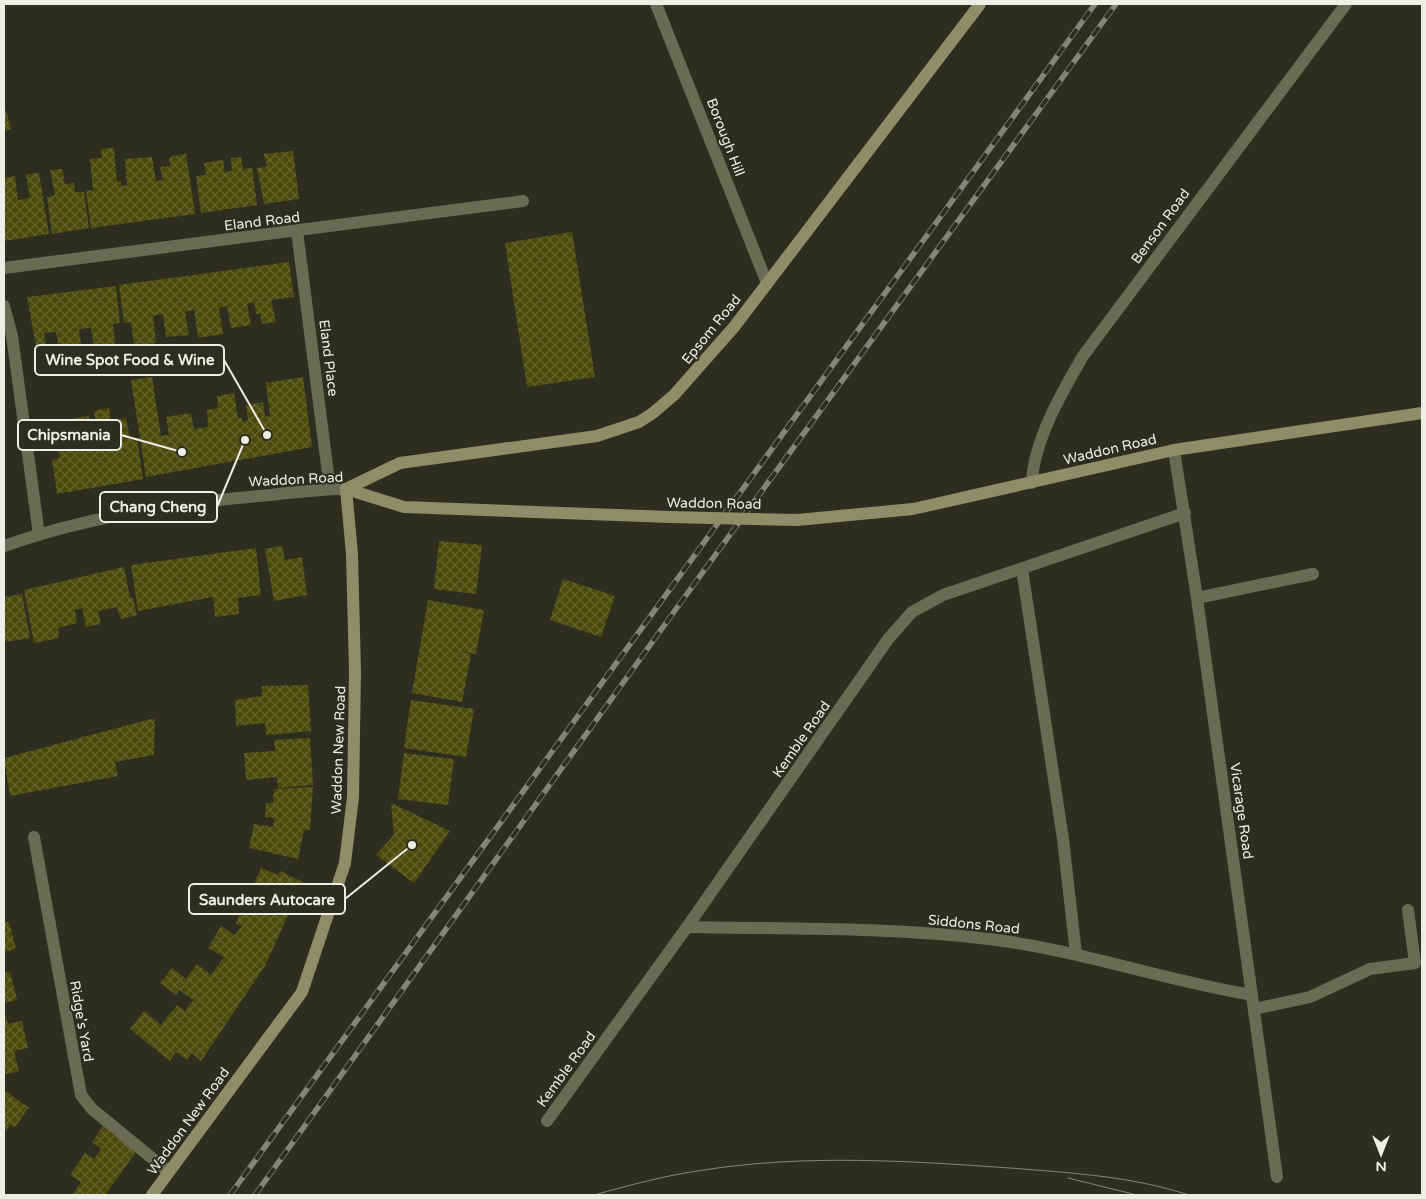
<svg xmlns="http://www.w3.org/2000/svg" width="1426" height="1199" font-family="'Varela Round',sans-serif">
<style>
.building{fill:url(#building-cross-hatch)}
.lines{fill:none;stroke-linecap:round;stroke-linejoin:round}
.lane{stroke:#6a6b53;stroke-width:12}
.street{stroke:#6a6b53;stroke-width:12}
.secondary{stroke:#8d8e67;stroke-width:12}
.tram{stroke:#848479;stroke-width:1}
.rail-casing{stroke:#848479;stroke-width:5.5}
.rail{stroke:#2d2d20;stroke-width:4;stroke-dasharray:11;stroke-linecap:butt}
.secondary-bridge{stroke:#8d8e67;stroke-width:12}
.labels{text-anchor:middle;stroke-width:4;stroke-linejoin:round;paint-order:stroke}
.street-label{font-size:14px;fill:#edeee5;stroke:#2d2d20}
.leader{fill:none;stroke:#edeee5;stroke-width:2}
.callout-dot{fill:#edeee5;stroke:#2d2d20;stroke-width:2}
.callout{fill:#2d2d20;stroke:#edeee5;stroke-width:2}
.callout-label{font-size:15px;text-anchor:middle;font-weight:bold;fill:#edeee5}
</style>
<defs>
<pattern id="building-cross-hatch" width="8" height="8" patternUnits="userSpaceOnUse" patternTransform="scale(1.25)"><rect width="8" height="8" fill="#4b4a0a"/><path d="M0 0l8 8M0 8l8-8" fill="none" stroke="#65642e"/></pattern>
</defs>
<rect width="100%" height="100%" fill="#2d2d20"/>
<g class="building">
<path d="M4,104L11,129L4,131Z"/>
<path d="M114,148L117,182L121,181V186L127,185L125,159L152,157L156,181L163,180L160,167L170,166L169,157L186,154L195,214L91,228L86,191L93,190L90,159L102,158L101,149Z"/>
<path d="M293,151L299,199L264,204L257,168L267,167L264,154Z"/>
<path d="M241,157L243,169L252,168L257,205L201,213L196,176L206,175L204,163L223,160L225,172L232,171L231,158Z"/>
<path d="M62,169L65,184L74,183L75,192H84L89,228L52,234L47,197L55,195L50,170Z"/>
<path d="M39,173L49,234L4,241V178L15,176L18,200L30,198L26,174Z"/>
<path d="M572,232L595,377L527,387L505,243Z"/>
<path d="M289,262L294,297L271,300L276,322L262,324L260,314H256L254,302L247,304L251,325L231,328L227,306L222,307L219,308L223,334L198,338L194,310L185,312L189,335L166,337L163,314L156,315L153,316L156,343L134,346L131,322L124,323L119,285Z"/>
<path d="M116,286L120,323L113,324L116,352L95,355L91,328L79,329L81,344L59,347L56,332L44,333L46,345L36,346L27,297Z"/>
<path d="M152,377L161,436L169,435L166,417L191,413L194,429L208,427L207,410L218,408L217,396L234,393L238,418H242L243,422L248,420L246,405L263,402L265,417L270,416L266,383L303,377L312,447L146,477L131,380Z"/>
<path d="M109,408L111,421L126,418L130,439L137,438L143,479L57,494L52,460L59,458L56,431L72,428L70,419L89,416L94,447L100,445L94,411Z"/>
<path d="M439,541L482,545L476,594L434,589Z"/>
<path d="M282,546L285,560L302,557L307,595L274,601L265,549Z"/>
<path d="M256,548L261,595L238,598L239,614L215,617L213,597L138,611L131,565Z"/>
<path d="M124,567L130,598H133L137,615L121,619L117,607L98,611L101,624L86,627L82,608L75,610L77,623L58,628L59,638L34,643L24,590Z"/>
<path d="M563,579L615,596L601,637L550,620Z"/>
<path d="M22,594L30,638L4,642V597Z"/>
<path d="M428,600L484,610L476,654L458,651L471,654L462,702L412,693Z"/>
<path d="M308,685L311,731L266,735L265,723L236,726L235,700L262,696V686Z"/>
<path d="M411,700L474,709L466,757L404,748Z"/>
<path d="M155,718L154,755L115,762L118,776L10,796L4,758Z"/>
<path d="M310,738L313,785L278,788L277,777L246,780L244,753L275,751L274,740Z"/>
<path d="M404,753L454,759L448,805L398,799Z"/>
<path d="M313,787L310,830H304L298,859L249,848L254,824L273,827L274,818L265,817L266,803H273L274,789Z"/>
<path d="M391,803L450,831L414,883L376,855L394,835Z"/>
<path d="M261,868L278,875L280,871L303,882L265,966L201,1061L192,1053L187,1060L176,1052L170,1061L130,1029L144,1011L161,1025L177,1005L185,1011L193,1000L179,990L176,995L160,983L172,968L186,979L197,964L211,975L224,957L208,948L221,926L235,935L242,926L236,924L239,915L218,906L224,893L233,897L237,886L251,891Z"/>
<path d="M4,922H9L16,949L4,952Z"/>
<path d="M10,972L17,1000L4,1003V973Z"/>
<path d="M6,1016L8,1024L22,1021L28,1048L14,1051L19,1071L7,1074L4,1073V1017Z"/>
<path d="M4,1090L29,1108L15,1127L10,1125L4,1134Z"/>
<path d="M103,1126L136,1152L105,1195H72L81,1182L70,1175L85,1153L94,1159L101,1149L92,1142Z"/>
</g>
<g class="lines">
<g class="lane">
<path d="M297,231L330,489"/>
<path d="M1022,569L1063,839L1076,954"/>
<path d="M1197,598L1313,574"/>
<path d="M1254,1009L1310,997L1370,969L1415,963L1408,910"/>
</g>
<g class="street">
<path d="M656,4L767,283"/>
<path d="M4,268L523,201"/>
<path d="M4,306L12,336L39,535"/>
<path d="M1174,450L1197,598L1277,1177"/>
<path d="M1032,483C1033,442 1062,392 1083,356L1346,4"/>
<path d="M4,546C89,516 181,502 270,495C296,492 321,489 346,489"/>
<path d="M34,837L81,1095L92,1109L169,1172"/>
<path d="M687,927C788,929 889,927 989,939C1079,950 1163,980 1252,995"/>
<path d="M547,1121L687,927L889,638L912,612L943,595L1185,513"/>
</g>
<g class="secondary">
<path d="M346,489L400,463L597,436L639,422L653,413L674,395L734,327L980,4"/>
<path d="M346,489L404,507L670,517"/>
<path d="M797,520L913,509L1174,450L1422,413"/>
<path d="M152,1195L302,992L345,863L353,797L355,672L352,554L346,489"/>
</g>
<g class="tram">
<path d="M1068,1178L1137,1195"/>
<path d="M594,1195C630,1185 667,1175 704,1170C806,1154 909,1161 1010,1168C1071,1173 1131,1176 1189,1195"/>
</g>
<g class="rail-casing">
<g id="rail">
<path d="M230,1195L1095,4"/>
<path d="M255,1195L676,609L1116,4"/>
</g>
</g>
<use href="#rail" class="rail"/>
<path class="secondary-bridge" d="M670,517L797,520"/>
</g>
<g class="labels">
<g class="street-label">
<text transform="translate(726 137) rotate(69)" y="5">Borough Hill</text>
<text transform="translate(262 221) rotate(-7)" y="5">Eland Road</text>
<text transform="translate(1160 226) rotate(-54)" y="5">Benson Road</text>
<text transform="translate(711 329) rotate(-51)" y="5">Epsom Road</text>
<text transform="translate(329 358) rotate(83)" y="5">Eland Place</text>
<text transform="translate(1110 449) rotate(-13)" y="5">Waddon Road</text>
<text transform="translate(296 479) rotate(-3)" y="5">Waddon Road</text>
<text transform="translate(714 503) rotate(1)" y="5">Waddon Road</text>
<text transform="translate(801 739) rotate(-55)" y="5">Kemble Road</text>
<text transform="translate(338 750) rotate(-88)" y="5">Waddon New Road</text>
<text transform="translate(1242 811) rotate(82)" y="5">Vicarage Road</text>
<text transform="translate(974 924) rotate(6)" y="5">Siddons Road</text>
<text transform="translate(82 1021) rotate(80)" y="5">Ridge's Yard</text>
<text transform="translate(566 1069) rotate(-54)" y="5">Kemble Road</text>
<text transform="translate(188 1121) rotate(-54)" y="5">Waddon New Road</text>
</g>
</g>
<path class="leader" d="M267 435L224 360M182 452L121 435M245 440L217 507M412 845L345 899"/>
<g class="callout-dot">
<circle cx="267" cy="435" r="5"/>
<circle cx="182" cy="452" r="5"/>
<circle cx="245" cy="440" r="5"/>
<circle cx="412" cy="845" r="5"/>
</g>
<g class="callout">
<rect x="35" y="345" width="189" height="30" rx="5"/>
<rect x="18" y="420" width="103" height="30" rx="5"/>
<rect x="100" y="492" width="117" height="30" rx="5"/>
<rect x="189" y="884" width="156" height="30" rx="5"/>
</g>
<g class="callout-label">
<text x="130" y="365">Wine Spot Food &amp; Wine</text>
<text x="69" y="440">Chipsmania</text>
<text x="158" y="512">Chang Cheng</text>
<text x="267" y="905">Saunders Autocare</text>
</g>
<rect width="1426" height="1199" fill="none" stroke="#edeee5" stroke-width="10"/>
<g transform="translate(1381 1154) rotate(180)" stroke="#2d2d20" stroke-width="4" paint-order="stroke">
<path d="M0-4L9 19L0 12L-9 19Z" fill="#edeee5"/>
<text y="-8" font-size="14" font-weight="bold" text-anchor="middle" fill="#edeee5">N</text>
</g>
</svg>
